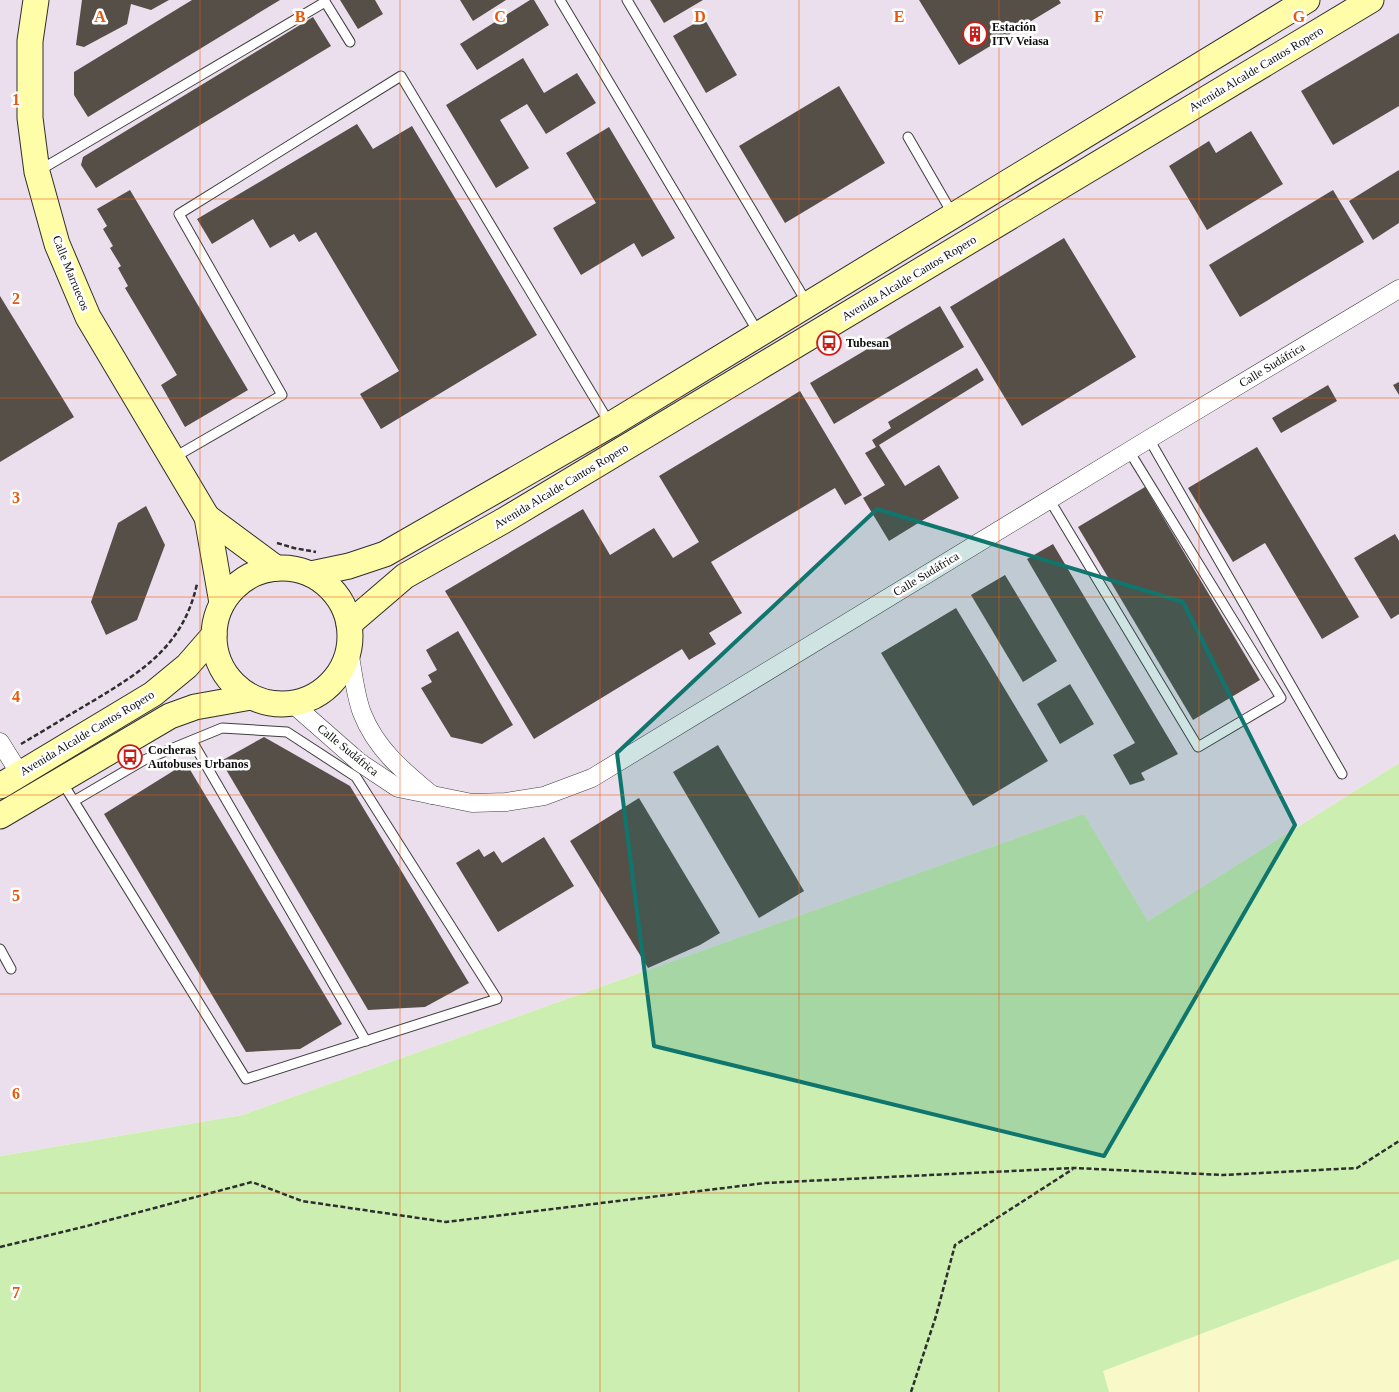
<svg xmlns="http://www.w3.org/2000/svg" width="1399" height="1392" font-family="Georgia,serif">
<style>
.industrial{fill:#ecdfed}
.farmland{fill:#f8f8c9}
.green{fill:#cceeb1}
.building{fill:#564f48}
.lines{fill:none;stroke-linecap:round;stroke-linejoin:round}
.lane-casing{stroke:#3f3f3f;stroke-width:11}
.street-casing{stroke:#3f3f3f;stroke-width:19}
.secondary-casing{stroke:#2e2e2e;stroke-width:27}
.path{stroke:#2e2e2e;stroke-width:2.5;stroke-dasharray:5 2.5;stroke-linecap:butt}
.lane{stroke:#fff;stroke-width:9}
.street{stroke:#fff;stroke-width:18}
.secondary{stroke:#fffda7;stroke-width:25}
.marked{fill:#0f766e;fill-opacity:0.2;stroke:#0f766e;stroke-width:4;stroke-linejoin:round}
.grid{fill:none;stroke:#e8590c;stroke-width:1;stroke-opacity:0.55}
.labels{text-anchor:middle;stroke-width:5;stroke-linejoin:round;paint-order:stroke}
.poi-label{font-size:12px;font-weight:bold;fill:#0c0c0c;stroke:#fff;text-anchor:start}
.street-label{font-size:12px;fill:#0c0c0c;stroke:#fff}
.grid-label{font-size:16px;text-anchor:middle;font-weight:bold;fill:#e8590c;stroke:#fff;stroke-width:5;stroke-linejoin:round;paint-order:stroke}
</style>
<rect width="100%" height="100%" fill="#fffdec"/>
<path class="industrial" d="M0,0H1399V763L1148,921L1084,814L242,1115L0,1156Z"/>
<path class="farmland" d="M1399,1259V1392H1109L1102,1371Z"/>
<path class="green" d="M1399,763V1259L1103,1371L1109,1392H0V1156L242,1115L1084,814L1148,921Z"/>
<g class="building">
<path d="M82,0H169L151,10L131,4L127,24L84,47L76,45Z"/>
<path d="M192,0H280L88,117L74,95V72Z"/>
<path d="M340,0H375L383,14L358,29Z"/>
<path d="M460,0H506L473,21Z"/>
<path d="M530,0H534L549,25L477,70L460,44Z"/>
<path d="M650,0H703L664,23Z"/>
<path d="M919,0H1059L1061,3L959,65Z"/>
<path d="M313,17L331,46L96,188L81,165L83,157Z"/>
<path d="M704,18L737,75L706,93L673,36Z"/>
<path d="M1399,33V106L1333,145L1301,91Z"/>
<path d="M523,58L544,93L577,73L596,103L546,134L527,104L500,120L529,168L496,188L446,105Z"/>
<path d="M839,86L885,163L785,223L739,146Z"/>
<path d="M357,124L373,149L412,126L537,335L381,429L360,394L399,371L316,232L299,242L294,234L270,248L253,219L212,244L197,219Z"/>
<path d="M609,127L675,238L642,257L634,243L581,275L553,228L596,203L566,153Z"/>
<path d="M1251,131L1283,184L1207,230L1169,166L1209,141L1216,153Z"/>
<path d="M1399,170V223L1373,240L1349,201Z"/>
<path d="M130,190L248,390L185,427L161,385L177,375L125,288L128,286L118,268L121,266L110,248L113,246L103,229L107,226L97,209Z"/>
<path d="M1333,190L1364,242L1240,317L1209,265Z"/>
<path d="M1064,238L1136,357L1022,426L950,307Z"/>
<path d="M0,296L74,417L0,462Z"/>
<path d="M940,306L964,347L834,424L810,383Z"/>
<path d="M977,368L984,380L879,445L905,486L939,465L959,498L889,541L863,498L885,485L865,453L876,447L872,440L891,428L888,422Z"/>
<path d="M1399,382V395L1393,385Z"/>
<path d="M1328,385L1337,401L1281,433L1272,418Z"/>
<path d="M800,391L862,495L845,505L835,488L711,562L742,613L709,633L716,644L689,660L682,649L534,739L445,591L583,509L610,555L654,528L673,558L699,542L659,476Z"/>
<path d="M1257,447L1359,617L1322,639L1265,543L1233,562L1188,488Z"/>
<path d="M1145,487L1260,680L1193,720L1078,527Z"/>
<path d="M146,506L165,545L137,620L106,635L91,602L118,523Z"/>
<path d="M1395,534L1399,541V614L1391,619L1354,558Z"/>
<path d="M1053,544L1178,754L1141,773L1145,780L1130,785L1113,755L1135,743L1027,559Z"/>
<path d="M1005,575L1057,661L1023,682L971,595Z"/>
<path d="M956,608L1048,761L973,806L881,653Z"/>
<path d="M458,631L513,725L482,744L451,737L421,688L432,682L428,675L437,670L426,650Z"/>
<path d="M1070,684L1094,724L1060,744L1037,704Z"/>
<path d="M264,737L350,786L469,983L425,1007L368,1010L221,761Z"/>
<path d="M718,745L804,891L759,918L673,772Z"/>
<path d="M186,763L342,1024L300,1049L246,1052L104,814Z"/>
<path d="M639,798L720,933L700,945L648,968L570,841Z"/>
<path d="M544,837L574,886L498,932L456,863L479,849L484,857L494,851L502,863Z"/>
</g>
<g class="lines">
<g class="lane-casing">
<g id="lane">
<path d="M324,0L350,42"/>
<path d="M560,0L758,332"/>
<path d="M627,0L807,303"/>
<path d="M908,137L952,213"/>
<path d="M40,170L325,2"/>
<path d="M1149,439L1342,774"/>
<path d="M173,458L282,395L179,214L401,76L610,424"/>
<path d="M1049,499L1198,747L1281,698L1129,451"/>
<path d="M192,741L366,1041"/>
<path d="M62,782L246,1079L497,999L356,777L287,732L222,728L144,760L74,801"/>
<path d="M0,949L11,969"/>
</g>
</g>
<g class="street-casing">
<g id="street">
<path d="M349,651C353,671 355,695 362,713C376,749 403,771 432,795"/>
<path d="M293,704L359,762L398,788L472,803L506,802L544,796L592,778L1149,439L1399,289"/>
<path d="M0,742L20,774"/>
</g>
</g>
<g class="secondary-casing">
<g id="secondary">
<path d="M36,0L30,41V118L37,172L57,244L88,317L207,517L222,603"/>
<path d="M207,517L276,568"/>
<circle cx="282" cy="636" r="68"/>
<path d="M311,574L349,566L385,554L610,425L1307,0"/>
<path d="M349,624L405,576L503,521L1371,0"/>
<path d="M0,786L153,694L187,666L214,635"/>
<path d="M0,816L170,716L195,707L251,697"/>
</g>
</g>
<g class="path">
<path d="M277,543L294,548L316,552"/>
<path d="M21,744C45,730 69,715 93,701C144,670 183,646 197,584"/>
<path d="M0,1247L87,1226L252,1182L302,1201L446,1222L765,1183L1074,1168L1223,1175L1357,1168L1399,1141"/>
<path d="M911,1392L936,1316L955,1245L1073,1169"/>
</g>
<use href="#lane" class="lane"/>
<use href="#street" class="street"/>
<use href="#secondary" class="secondary"/>
</g>
<path class="marked" d="M877,509L1183,602L1295,825L1104,1156L654,1046L617,753Z"/>
<path class="grid" d="M200,0V1392M400,0V1392M600,0V1392M799,0V1392M999,0V1392M1199,0V1392M0,199H1399M0,398H1399M0,597H1399M0,795H1399M0,994H1399M0,1193H1399"/>
<defs>
<g id="building-ring" transform="scale(1.25)"><circle r="9.5" fill="#fff" stroke="#cb1d16" stroke-width="1.5"/><path d="M-4-6H4V6H1V3H-1V6H-4ZM-2.5-4.3h1.7v1.8h-1.7ZM.8-4.3h1.7v1.8H.8ZM-2.5-1h1.7V.8h-1.7ZM.8-1h1.7V.8H.8Z" fill="#cb1d16"/></g>
<g id="bus-ring" transform="scale(1.25)"><circle r="9.5" fill="#fff" stroke="#cb1d16" stroke-width="1.5"/><path d="M-5-6H5V4H4V6H2V4H-2V6H-4V4H-5ZM-3.5-4V0h7V-4ZM-3.5 1.2v1.5H-2V1.2ZM2 1.2v1.5H3.5V1.2Z" fill="#cb1d16"/></g>
</defs>
<g fill-rule="evenodd">
<use href="#building-ring" x="975" y="34"/>
<use href="#bus-ring" x="829" y="343"/>
<use href="#bus-ring" x="130" y="757"/>
</g>
<g class="labels">
<g class="poi-label">
<text x="992" y="31">Estación<tspan x="992" dy="14">ITV Veiasa</tspan></text>
<text x="846" y="347">Tubesan</text>
<text x="148" y="754">Cocheras<tspan x="148" dy="14">Autobuses Urbanos</tspan></text>
</g>
<g class="street-label">
<text transform="translate(1256 69) rotate(-31)" y="4">Avenida Alcalde Cantos Ropero</text>
<text transform="translate(71 273) rotate(68)" y="4">Calle Marruecos</text>
<text transform="translate(909 278) rotate(-31)" y="4">Avenida Alcalde Cantos Ropero</text>
<text transform="translate(1272 365) rotate(-31)" y="4">Calle Sudáfrica</text>
<text transform="translate(561 486) rotate(-31)" y="4">Avenida Alcalde Cantos Ropero</text>
<text transform="translate(926 574) rotate(-31)" y="4">Calle Sudáfrica</text>
<text transform="translate(87 733) rotate(-31)" y="4">Avenida Alcalde Cantos Ropero</text>
<text transform="translate(348 750) rotate(39)" y="4">Calle Sudáfrica</text>
</g>
</g>
<g class="grid-label">
<text x="100" y="22">A</text>
<text x="300" y="22">B</text>
<text x="500" y="22">C</text>
<text x="700" y="22">D</text>
<text x="899" y="22">E</text>
<text x="1099" y="22">F</text>
<text x="1299" y="22">G</text>
<text x="16" y="105">1</text>
<text x="16" y="304">2</text>
<text x="16" y="503">3</text>
<text x="16" y="702">4</text>
<text x="16" y="901">5</text>
<text x="16" y="1099">6</text>
<text x="16" y="1298">7</text>
</g>
</svg>
